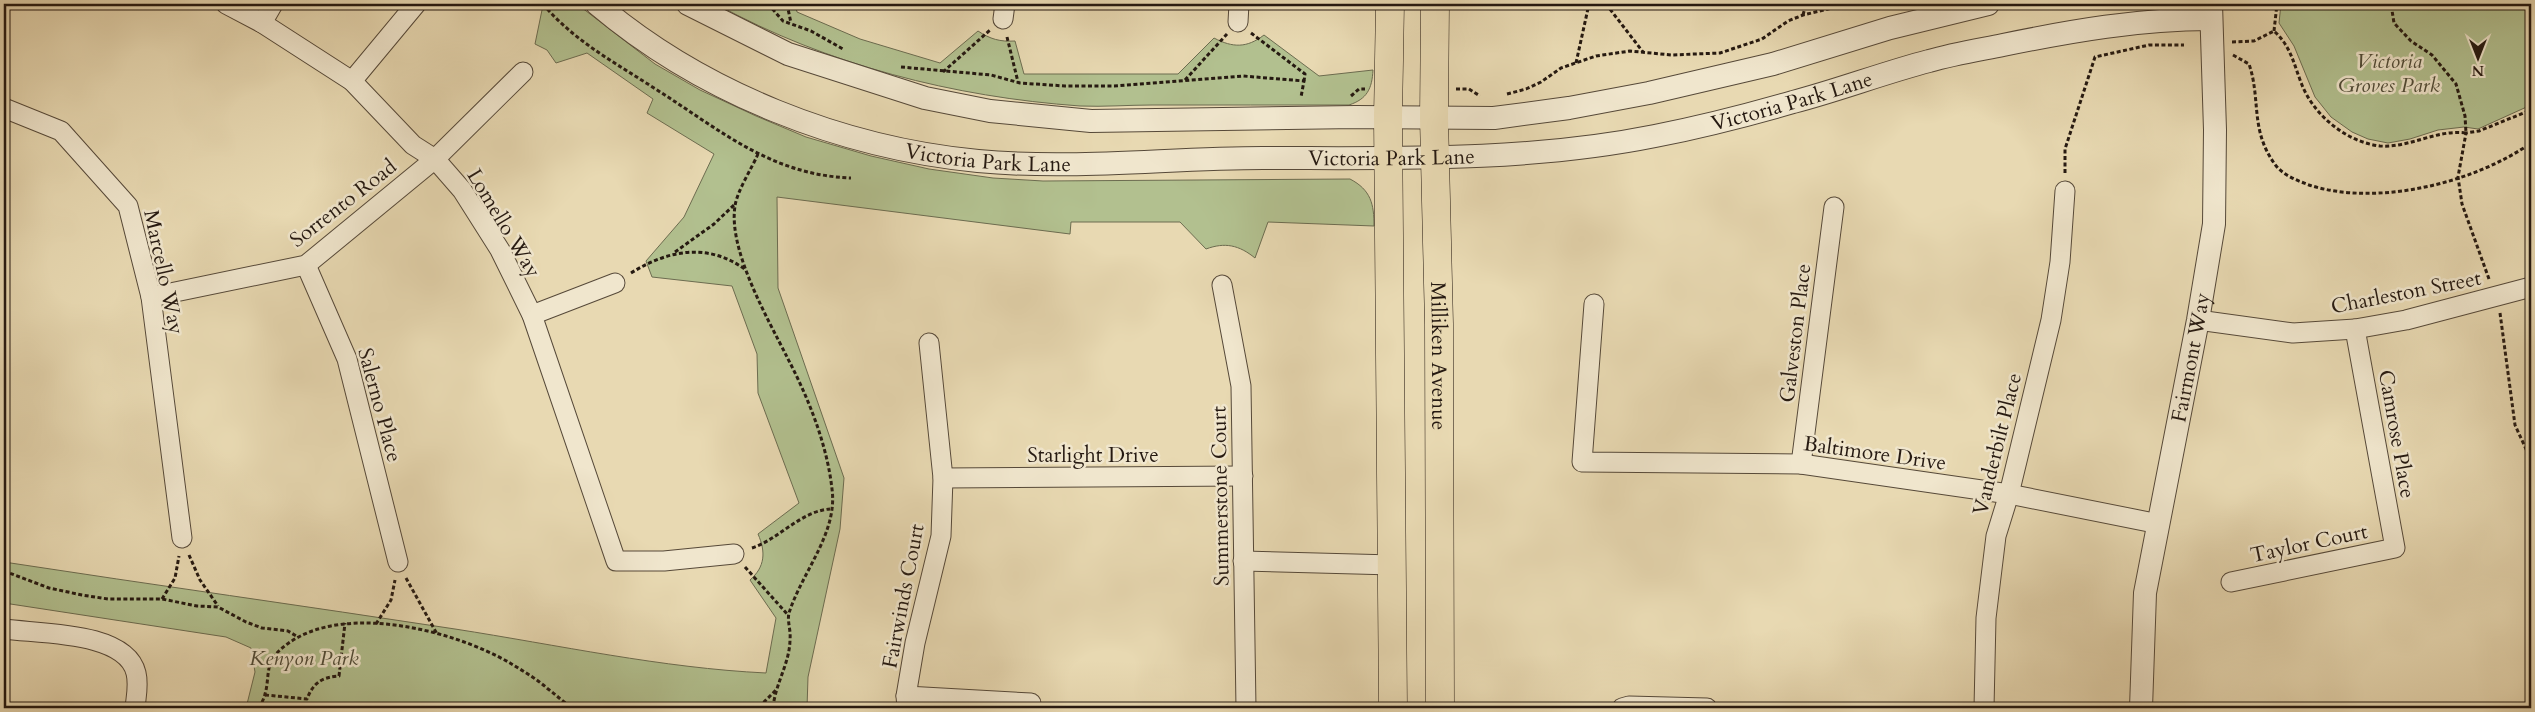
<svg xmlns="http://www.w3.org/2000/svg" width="2535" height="712" font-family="Cardo,serif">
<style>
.green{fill:#b2c08f;stroke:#6c6c50}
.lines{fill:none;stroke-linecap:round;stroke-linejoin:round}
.minor-casing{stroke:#564939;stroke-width:21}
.tertiary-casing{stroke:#564939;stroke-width:24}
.primary-casing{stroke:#251911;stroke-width:29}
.path{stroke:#251911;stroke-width:3;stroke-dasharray:4 2.5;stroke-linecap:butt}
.minor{stroke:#f0e6cd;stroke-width:19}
.tertiary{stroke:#f0e6cd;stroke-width:22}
.primary{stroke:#e8d9b2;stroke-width:28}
.labels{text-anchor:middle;stroke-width:5;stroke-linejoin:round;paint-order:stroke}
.park-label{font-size:21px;font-style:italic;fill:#4f4b37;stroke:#f0e6cd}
.street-label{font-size:21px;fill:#251911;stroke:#f0e6cd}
</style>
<rect width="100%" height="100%" fill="#e8d9b2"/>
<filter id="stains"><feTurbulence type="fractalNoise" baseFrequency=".004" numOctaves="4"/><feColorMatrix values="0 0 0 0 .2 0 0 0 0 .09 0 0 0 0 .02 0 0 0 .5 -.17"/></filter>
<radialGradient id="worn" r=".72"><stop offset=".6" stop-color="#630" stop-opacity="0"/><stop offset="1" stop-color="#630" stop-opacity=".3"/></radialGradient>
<g class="green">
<path d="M536,4H577L655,64L700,90L756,116L806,137L871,156L929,169L993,178L1043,181L1350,179C1371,190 1374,204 1374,226L1268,222L1255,258C1239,245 1225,242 1206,249L1180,222H1071L1070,234L777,197L778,288L844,478L840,529L808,677L807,708H246L255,672L251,648L226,637L4,603V562C154,585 305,606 455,629C558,645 662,668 766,673L776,618L750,580C765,567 766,552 758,534L799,503L758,393L757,354L732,286L652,277L646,261L684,217L714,154L647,113L653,99L587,53L556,63L547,50L535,44L542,10Z"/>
<path d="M716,4H795L797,12L860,39L940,63L978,31C990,39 1000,42 1015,41L1024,74H1178L1214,38C1233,48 1247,48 1264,35L1319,76L1373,70C1372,89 1367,99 1349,105C1283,105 1218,105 1152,105C1128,105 1104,107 1080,106C954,97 827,65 716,4Z"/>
<path d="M2281,4H2531V105L2478,129L2464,127L2438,130L2410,139L2388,143L2368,139L2352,132L2331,117L2315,97L2294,46L2279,23Z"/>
</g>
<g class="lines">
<g class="minor-casing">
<g id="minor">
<path d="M226,4L262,23L352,81L413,145L435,159L462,190L500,250L532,315L616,561H664L734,554"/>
<path d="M1003,19L1005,4"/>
<path d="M1238,22L1239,4"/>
<path d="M262,23L273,4"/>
<path d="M352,81L416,4"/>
<path d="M4,108L61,131L128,206L151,297L182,538"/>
<path d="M306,265L347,359L398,562"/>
<path d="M1222,285L1241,386L1246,708"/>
<path d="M151,297L306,265L435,159L523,72"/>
<path d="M1594,304L1582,462L1801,464L2009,494L2159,524"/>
<path d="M532,315L615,283"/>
<path d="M2198,320L2293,333L2355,329L2406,320L2531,287"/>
<path d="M1801,464L1834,207"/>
<path d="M943,478L1243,476"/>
<path d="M1243,561L1393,565"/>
<path d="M2231,582L2395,548L2355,329"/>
<path d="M4,629C39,634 126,631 136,673C139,685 136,697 135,708"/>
<path d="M906,696L1031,703"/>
<path d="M907,708L906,696L915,643L941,536L943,478L929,343"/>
<path d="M1622,708L1629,706L1707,708"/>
<path d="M1984,708L1986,618L1996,536L2009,494L2051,320L2060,262L2065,191"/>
</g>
</g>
<g class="tertiary-casing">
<g id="tertiary">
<path id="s1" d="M597,4C702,93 842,148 978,161C1073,170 1168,158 1263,158C1393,158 1526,162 1655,136C1701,127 1748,115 1793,102C1839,90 1883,73 1929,61C1953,54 1978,50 2003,45C2071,31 2140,19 2210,19"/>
<path d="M688,4L788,54L925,98L990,111L1091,121L1356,117L1494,118L1569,108L1649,93L1773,64L1890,28L1988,4"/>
<path id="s2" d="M2141,708L2145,593L2198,320L2214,224L2215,130L2211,4"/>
</g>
</g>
<g class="primary-casing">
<g id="primary">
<path d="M1390,4L1388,117L1393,708"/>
<path id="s3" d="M1435,4L1434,118L1439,324L1440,708"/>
</g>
</g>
<g class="path">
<path d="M543,4C574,41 614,62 654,88C719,129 770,175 851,178"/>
<path d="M768,4L783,21L811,31L843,49"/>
<path d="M787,4L791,23"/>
<path d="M1606,4L1643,52"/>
<path d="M1803,15L1806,4"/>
<path d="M2274,31L2277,4"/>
<path d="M1251,33L1305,74L1304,81"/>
<path d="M1007,37L1018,82"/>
<path d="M2232,42L2254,41L2274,31C2291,46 2294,65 2302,85C2314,115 2346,142 2380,146C2410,148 2437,129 2466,133L2465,116L2456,84L2432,55L2411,41L2394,23L2391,4"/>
<path d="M2233,55L2249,64C2261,99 2250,129 2274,163C2282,175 2296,180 2309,185C2377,207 2474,183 2531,143"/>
<path d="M1576,63L1589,4"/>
<path d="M901,67L991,75L1020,83L1065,86H1114L1243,76L1304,81L1301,97"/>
<path d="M943,72L990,30"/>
<path d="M1185,80L1227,34"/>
<path d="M1456,89H1469L1480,96"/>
<path d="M1507,94L1526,89L1541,82L1561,68L1596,56L1630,51L1671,55L1720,53L1762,39L1788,21L1803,15L1849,4"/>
<path d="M1351,96L1359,89H1365"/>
<path d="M758,154C752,168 737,191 735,206C728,250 768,319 787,357C808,397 827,444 832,489C838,533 802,572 789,613C787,621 791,630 790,639C790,663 775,684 773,708"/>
<path d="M2065,173V149L2095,57L2149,45H2184"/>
<path d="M675,252L714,224L734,205"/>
<path d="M631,273C668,250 708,242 746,270"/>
<path d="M2489,279L2462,204L2458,177L2466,133L2479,131L2531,110"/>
<path d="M2500,313L2515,425L2531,460"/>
<path d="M752,548C779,539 801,511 830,509"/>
<path d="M189,555L200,580L218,606"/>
<path d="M745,567L788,615"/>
<path d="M4,571L49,588L82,595L108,599H162L197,606L218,607L246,622L262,628L288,631L298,637"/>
<path d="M406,578L437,634"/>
<path d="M162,599L175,578L179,556"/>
<path d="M376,624L391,600L395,580"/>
<path d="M265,695L307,699C313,683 322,677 339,676L345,623"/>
<path d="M259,708C261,704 264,699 265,694C269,682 266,665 275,655C328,597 452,629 510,663C523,671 537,679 548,689C558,696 564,704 576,708"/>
<path d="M752,708L762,704L777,689"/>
</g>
<use href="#minor" class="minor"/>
<use href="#tertiary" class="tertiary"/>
<use href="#primary" class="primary"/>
</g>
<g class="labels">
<g class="park-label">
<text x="2389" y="68">Victoria<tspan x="2389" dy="24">Groves Park</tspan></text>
<text x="304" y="665">Kenyon Park</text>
</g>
<g class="street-label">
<text dy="7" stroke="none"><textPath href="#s1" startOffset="1238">Victoria Park Lane</textPath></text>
<text dy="7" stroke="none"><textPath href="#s1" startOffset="428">Victoria Park Lane</textPath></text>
<text dy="7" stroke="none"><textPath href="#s1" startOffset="832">Victoria Park Lane</textPath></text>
<text transform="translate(343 203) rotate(-38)" y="7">Sorrento Road</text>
<text transform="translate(504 223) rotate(59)" y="7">Lomello Way</text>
<text transform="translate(164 272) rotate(78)" y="7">Marcello Way</text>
<text transform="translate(2406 292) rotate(-11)" y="7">Charleston Street</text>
<text transform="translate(1795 333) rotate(-83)" y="7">Galveston Place</text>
<text dy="7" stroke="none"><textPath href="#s3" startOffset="352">Milliken Avenue</textPath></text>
<text dy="7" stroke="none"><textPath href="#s2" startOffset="355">Fairmont Way</textPath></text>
<text transform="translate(380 405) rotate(75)" y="7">Salerno Place</text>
<text transform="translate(2397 434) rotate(80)" y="7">Camrose Place</text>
<text transform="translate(1997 444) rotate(-76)" y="7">Vanderbilt Place</text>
<text transform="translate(1875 453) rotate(8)" y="7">Baltimore Drive</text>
<text x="1093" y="462">Starlight Drive</text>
<text transform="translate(1220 496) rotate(-91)" y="7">Summerstone Court</text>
<text transform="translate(2309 543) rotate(-12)" y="7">Taylor Court</text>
<text transform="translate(903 596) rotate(-79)" y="7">Fairwinds Court</text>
</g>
</g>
<rect width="2535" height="712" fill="none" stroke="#e8d9b2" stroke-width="20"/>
<rect x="5" y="5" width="2525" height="702" fill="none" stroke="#251911" stroke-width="2.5"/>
<rect x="10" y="10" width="2515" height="692" fill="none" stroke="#251911"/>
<g transform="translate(2478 58) rotate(180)" stroke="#f0e6cd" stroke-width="4" paint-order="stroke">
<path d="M0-4L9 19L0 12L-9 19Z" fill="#251911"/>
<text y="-8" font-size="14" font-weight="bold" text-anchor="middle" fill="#251911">N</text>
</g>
<rect width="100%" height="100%" filter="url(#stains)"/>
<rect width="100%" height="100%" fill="url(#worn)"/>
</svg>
